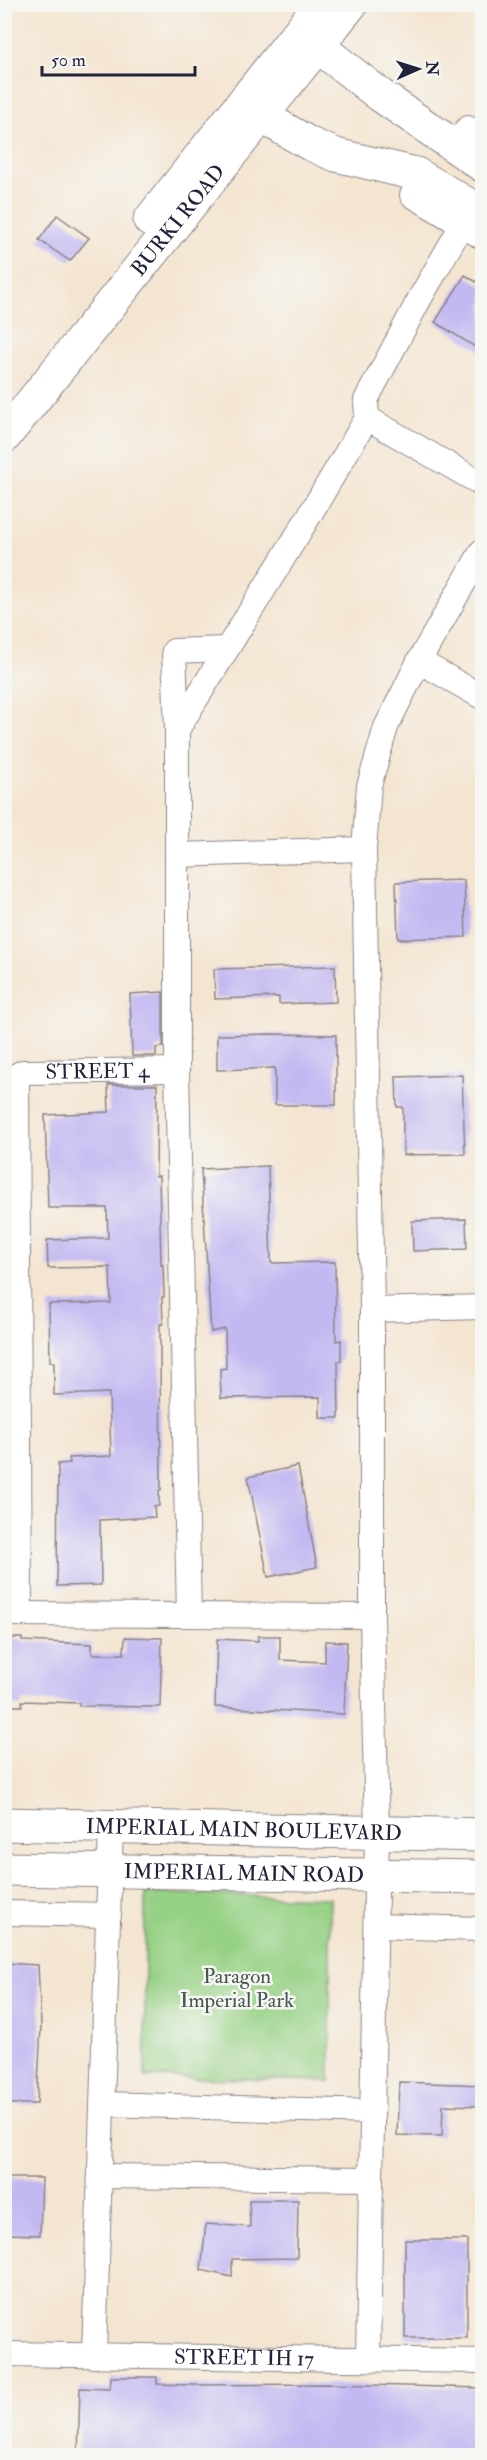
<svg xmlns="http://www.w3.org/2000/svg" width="487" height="2460" font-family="'IM FELL Double Pica',serif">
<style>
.green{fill:#97d185;stroke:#5c7a60;stroke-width:1.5}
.building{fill:#c2b8f2}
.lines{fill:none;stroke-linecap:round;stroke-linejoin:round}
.street-casing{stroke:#8b8486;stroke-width:26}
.secondary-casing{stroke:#8b8486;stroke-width:35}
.primary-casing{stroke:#8b8486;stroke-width:35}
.street{stroke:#fff;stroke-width:24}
.secondary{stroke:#fff;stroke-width:33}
.primary{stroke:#fff;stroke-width:33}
.labels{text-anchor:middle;stroke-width:5;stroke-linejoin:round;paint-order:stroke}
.street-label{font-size:21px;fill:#22223b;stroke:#f6f6f2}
.park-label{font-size:21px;fill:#455751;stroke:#f6f6f2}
</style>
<rect width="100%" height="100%" fill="#f6f6f2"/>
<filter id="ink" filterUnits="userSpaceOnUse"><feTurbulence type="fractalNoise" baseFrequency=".0167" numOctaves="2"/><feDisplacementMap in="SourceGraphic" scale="12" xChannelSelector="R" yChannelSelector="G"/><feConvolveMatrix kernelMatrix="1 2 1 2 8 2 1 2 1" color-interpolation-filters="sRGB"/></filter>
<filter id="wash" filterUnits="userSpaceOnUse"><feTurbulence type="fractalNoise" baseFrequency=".008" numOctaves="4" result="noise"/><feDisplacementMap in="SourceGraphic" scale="24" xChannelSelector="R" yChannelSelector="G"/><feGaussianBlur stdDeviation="1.35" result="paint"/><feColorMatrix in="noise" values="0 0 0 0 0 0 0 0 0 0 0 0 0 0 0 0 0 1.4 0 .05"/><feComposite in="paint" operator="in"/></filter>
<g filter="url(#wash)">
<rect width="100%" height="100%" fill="#f4e5d1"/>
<path class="green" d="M145,1893L330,1898V2081L145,2077Z"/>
<g id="blocks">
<g class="building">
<path d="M57,215L89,238L70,261L39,240Z"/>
<path d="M465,275L483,286V352L435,322Z"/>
<path d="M464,880L466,937L398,939L396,882Z"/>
<path d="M335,966L336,1002L279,1004V997L215,999L214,969Z"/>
<path d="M163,992V1047L156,1048V1056H132L130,994Z"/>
<path d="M271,1034L336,1035V1105H275V1068L217,1070V1035Z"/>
<path d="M462,1075L465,1154L403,1155V1107H397L396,1077Z"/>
<path d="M108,1085H157L156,1176H159L161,1265H163L164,1297H162L163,1324H160V1352L161,1490H159V1506H154L155,1517L100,1520L101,1585L57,1586L58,1464L70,1463L69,1458L111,1456L109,1393L54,1395V1362H50L49,1304L111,1303L110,1267L48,1268L47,1240L108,1238L107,1208H48L45,1115L109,1112Z"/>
<path d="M268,1166L271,1263L335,1262L336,1341L341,1340V1361H338L339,1418H320V1397L221,1398L220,1369L226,1368L225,1329L211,1332L201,1169Z"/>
<path d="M466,1219L467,1249L413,1251L412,1221Z"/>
<path d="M298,1466L317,1567L268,1577L248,1477Z"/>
<path d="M258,1636H280V1660L325,1662V1641L347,1642L344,1714L215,1707L217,1639L258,1641Z"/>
<path d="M125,1637L162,1638L160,1707L79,1706V1703L22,1701V1706H4V1638H22V1641L92,1644V1654H124Z"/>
<path d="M4,1963L38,1965L41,2026L37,2104H4Z"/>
<path d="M399,2082L483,2085V2106L443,2105L442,2136L397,2135Z"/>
<path d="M4,2178H42L40,2235L4,2234Z"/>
<path d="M249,2200H298L297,2258L232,2259V2277L201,2270L206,2224L250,2227Z"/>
<rect x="405" y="2240" width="62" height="98"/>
<path d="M111,2377H157V2384L192,2385L328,2384L483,2388V2456H78L80,2388L110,2389Z"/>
</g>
</g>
</g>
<g filter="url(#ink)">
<use href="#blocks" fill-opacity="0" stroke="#8b8486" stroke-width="1.5"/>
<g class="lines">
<g class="street-casing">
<g id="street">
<path d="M453,145L468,128L482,136"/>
<path d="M423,179L412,195L482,237"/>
<path d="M367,418L482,484"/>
<path d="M419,661L482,697"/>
<path d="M177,730L174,651L226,649"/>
<path d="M177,855L364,849"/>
<path d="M372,1310L482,1307"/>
<path d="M6,1614L372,1616"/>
<path id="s1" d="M20,1614L17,1075L23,1072L177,1070"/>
<path d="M189,1615L177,1070V730L306,521L367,418L366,400L420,298L462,225"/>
<path d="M4,1913L109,1915"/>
<path d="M376,1926L482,1929"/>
<path d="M103,2104L372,2112"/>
<path d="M100,2176L369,2179"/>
<path id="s2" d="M4,2354L482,2361"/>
<path d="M94,2356L111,1826"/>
<path d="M368,2358L377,1831L372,1616V1310L364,849L369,786L386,727L419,661L482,551"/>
</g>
</g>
<g class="secondary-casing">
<g id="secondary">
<path d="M300,32L380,95L482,165"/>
<path d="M244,102L263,117L310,144L336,155L416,174L482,213"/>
<path id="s3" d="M4,1824L482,1835"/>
<path id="s4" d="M4,1869L482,1877"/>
</g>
</g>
<g class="primary-casing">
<g id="primary">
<path d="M150,220L321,4"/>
<path id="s5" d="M4,437L351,4"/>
</g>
</g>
<use href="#street" class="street"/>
<use href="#secondary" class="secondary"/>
<use href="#primary" class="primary"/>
</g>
</g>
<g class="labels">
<g class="street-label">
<text dy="7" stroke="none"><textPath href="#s5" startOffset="278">BURKI ROAD</textPath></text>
<text dy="7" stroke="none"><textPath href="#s1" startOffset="620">STREET 4</textPath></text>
<text dy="7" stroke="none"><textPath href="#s3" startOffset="240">IMPERIAL MAIN BOULEVARD</textPath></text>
<text dy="7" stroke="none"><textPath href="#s4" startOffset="240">IMPERIAL MAIN ROAD</textPath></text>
<text dy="7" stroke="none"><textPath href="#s2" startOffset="240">STREET IH 17</textPath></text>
</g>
<g class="park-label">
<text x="237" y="1983">Paragon<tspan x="237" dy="24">Imperial Park</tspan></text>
</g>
</g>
<rect width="487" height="2460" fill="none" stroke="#f6f6f2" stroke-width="24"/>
<g transform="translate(418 69) rotate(87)" stroke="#f6f6f2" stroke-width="4.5" paint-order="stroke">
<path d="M0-4.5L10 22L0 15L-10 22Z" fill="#22223b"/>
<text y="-9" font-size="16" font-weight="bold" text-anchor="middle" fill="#22223b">N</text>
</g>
<path d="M42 66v9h153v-9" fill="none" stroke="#22223b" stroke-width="3"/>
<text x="51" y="66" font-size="18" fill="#22223b" stroke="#f6f6f2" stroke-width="4.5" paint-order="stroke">50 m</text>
</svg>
